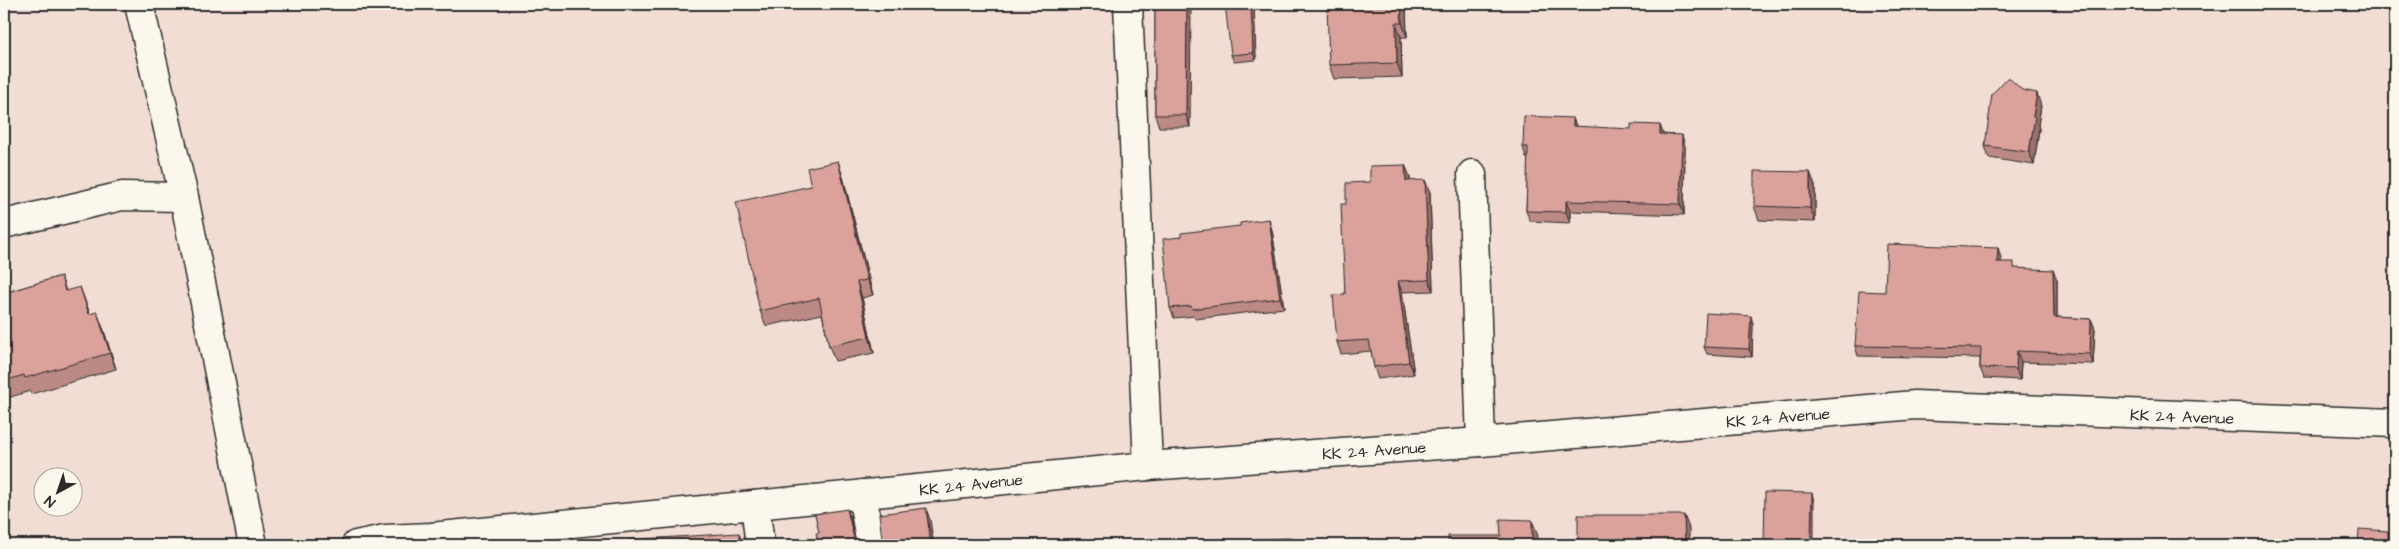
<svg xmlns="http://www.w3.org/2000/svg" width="2399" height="549" font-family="'Architects Daughter',sans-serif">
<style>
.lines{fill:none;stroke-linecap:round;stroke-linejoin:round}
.street-casing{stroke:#2b2b2b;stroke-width:31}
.street{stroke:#fbf7ec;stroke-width:28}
.wall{fill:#bc8a85;stroke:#2b2b2b}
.shaded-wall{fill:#99716c;stroke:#2b2b2b}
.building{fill:#dba19b;stroke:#2b2b2b}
.labels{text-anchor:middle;stroke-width:5;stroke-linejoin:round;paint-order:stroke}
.street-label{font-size:16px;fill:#2b2b2b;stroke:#fbf7ec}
</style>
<rect width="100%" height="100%" fill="#f1ddd4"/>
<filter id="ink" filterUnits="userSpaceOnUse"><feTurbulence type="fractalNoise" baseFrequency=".02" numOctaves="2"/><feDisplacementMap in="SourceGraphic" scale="10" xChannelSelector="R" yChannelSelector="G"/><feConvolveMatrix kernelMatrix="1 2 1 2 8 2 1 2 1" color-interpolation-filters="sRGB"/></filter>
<g filter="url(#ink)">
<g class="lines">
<g class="street-casing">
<g id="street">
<path d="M139,4L184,197L253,545"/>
<path d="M1128,4L1148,466"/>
<path d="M1472,174L1481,442"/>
<path d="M4,224L122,196L184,197"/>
<path d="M862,494L871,545"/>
<path d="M755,505L760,545"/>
<path d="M356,545L385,539L431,537L1148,466L1481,442L1915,405L2395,423"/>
</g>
</g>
<use href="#street" class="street"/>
</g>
<g class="wall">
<path d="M1155,4L1190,127H1159L1155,115Z"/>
<path d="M1254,4L1256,60L1234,62L1231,55Z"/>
<path d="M1406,4L1407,37H1401L1402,77L1334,79L1329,65Z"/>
<path d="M2022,90L2041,106L2038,125L2039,129L2034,165L1989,158L1985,146Z"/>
<path d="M1576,127L1663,134L1685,146L1684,215L1570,211V223L1530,221L1526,211L1528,158H1526L1523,147Z"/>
<path d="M1405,165L1410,177V181L1430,192L1433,291L1402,292L1414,374L1378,379L1374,367L1371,351L1341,354L1337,342L1345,294L1346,204L1370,182Z"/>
<path d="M1810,172L1815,186V222L1759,220L1754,206Z"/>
<path d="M843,177L873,295L862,298L874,353L835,361L829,346L822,314L766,326L760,311L811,186Z"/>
<path d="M1272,230L1284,308L1195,319L1194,316L1174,318L1170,308L1181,237Z"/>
<path d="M1998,248L2001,259V262L2017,269L2057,280V317L2091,319L2095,329L2093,364L2021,362L2020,380L1984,378L1980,368V358L1858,356L1855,346L1885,292Z"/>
<path d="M61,276L66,291L86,303L90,314L103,328L116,369L31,394L30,391L4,399V293Z"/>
<path d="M1753,324L1752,357L1707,354L1704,347Z"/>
</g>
<g class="shaded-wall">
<path d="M1187,4H1191L1190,127L1186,115Z"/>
<path d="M1251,4H1254L1256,60L1253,53Z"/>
<path d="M1401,4H1406L1407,37L1402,23Z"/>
<path d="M1396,23L1401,37L1402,77L1397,63Z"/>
<path d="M2037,93L2041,106L2038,125L2039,129L2034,165L2029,152L2033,116Z"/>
<path d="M1573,118L1577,128L1573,126Z"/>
<path d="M1660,125L1664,136L1660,134Z"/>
<path d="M1682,135L1685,146L1684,215L1680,204Z"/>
<path d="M838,161L843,177L873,295L867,280Z"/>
<path d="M1405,165L1410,177V193L1406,181Z"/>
<path d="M1810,172L1815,186V222L1810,208Z"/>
<path d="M1425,180L1430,192L1433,291L1429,280Z"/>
<path d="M1566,201L1570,211V223L1566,212Z"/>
<path d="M1269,219L1272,230L1284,308L1280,298Z"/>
<path d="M1998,248L2001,259V272L1997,262Z"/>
<path d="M2053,270L2057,280V327L2054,317Z"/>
<path d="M1398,281L1402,292L1414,374L1409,362Z"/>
<path d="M857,282L862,298L874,353L869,337Z"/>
<path d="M80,287L86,303L95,331L89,314Z"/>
<path d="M97,312L103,328L116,369L110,353Z"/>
<path d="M1751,316L1753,324L1752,357L1749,349Z"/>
<path d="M2091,319L2095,329L2093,364L2090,354Z"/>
<path d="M2017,351L2021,362L2020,380L2016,369Z"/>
<path d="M1812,493L1814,501V545H1811Z"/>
<path d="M926,508L930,520L934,545H931Z"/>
<path d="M847,509L851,521L857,545H855Z"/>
<path d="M1684,515L1689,528V545H1685Z"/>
<path d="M1532,520L1538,536V545H1532Z"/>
<path d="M2388,531L2391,538V545H2388Z"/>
<path d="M739,533L743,545H740Z"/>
</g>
<g class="building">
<path d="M1155,4H1187L1186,115H1155Z"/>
<path d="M1225,4H1251L1253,53L1231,55Z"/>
<path d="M1327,4H1401L1402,23H1396L1397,63L1329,65Z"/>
<path d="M2008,77L2022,90L2037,93L2033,116L2035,117L2029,152L1985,146L1992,94Z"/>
<path d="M1524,116L1573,118V126L1631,129V124L1660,125V134L1682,135L1680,204L1566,201V212L1526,211L1528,147H1523Z"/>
<path d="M838,161L867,280L857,282L869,337L829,346L819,298L760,311L736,202L811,186L807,168Z"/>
<path d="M1405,165L1406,181L1425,180L1429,280L1398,281L1409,362L1374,367L1369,340L1337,342L1333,295L1345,294L1341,204H1346V183L1370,182V166Z"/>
<path d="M1754,171L1810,172V208L1754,206Z"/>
<path d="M1269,219L1280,298L1192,309L1191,306L1170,308L1163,239L1181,237V233L1240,226V223Z"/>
<path d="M1887,244L1998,248L1997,262H2014V268L2053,270L2054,317L2091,319L2090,354L2017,351L2016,369L1980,368L1981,348L1855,346L1859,291L1885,292Z"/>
<path d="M61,276L65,291L80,287L89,314L97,312L110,353L25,378L24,375L4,381V293Z"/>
<path d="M1706,313L1751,316L1749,349L1704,347Z"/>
<path d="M1765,492L1812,493L1811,545H1764Z"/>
<path d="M926,508L931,545H877L882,538L879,514Z"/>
<path d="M847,509L855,543L857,545H782L818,543L816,533H819L815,514Z"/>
<path d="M1578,515H1684L1685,545H1578Z"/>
<path d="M1500,519L1532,520V545H1448V536H1501Z"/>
<path d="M2359,529L2388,531V545H2358Z"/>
<path d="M739,533L740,545H628V540Z"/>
<path d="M1291,538V545H1255V539Z"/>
</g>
</g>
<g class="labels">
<g class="street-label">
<text transform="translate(2182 416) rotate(2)" y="6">KK 24 Avenue</text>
<text transform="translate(1778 417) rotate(-5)" y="6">KK 24 Avenue</text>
<text transform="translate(1374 450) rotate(-4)" y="6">KK 24 Avenue</text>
<text transform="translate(971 484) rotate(-6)" y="6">KK 24 Avenue</text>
</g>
</g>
<rect width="2399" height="549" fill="none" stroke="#fbf7ec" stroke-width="20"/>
<rect x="10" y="10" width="2379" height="529" fill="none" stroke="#2b2b2b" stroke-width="2" filter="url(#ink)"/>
<g transform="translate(58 492) rotate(220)"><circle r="24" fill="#fbf7ec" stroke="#a8a59f"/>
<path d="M0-4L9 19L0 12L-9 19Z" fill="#2b2b2b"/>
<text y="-8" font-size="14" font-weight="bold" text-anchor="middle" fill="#2b2b2b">N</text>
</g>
</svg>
